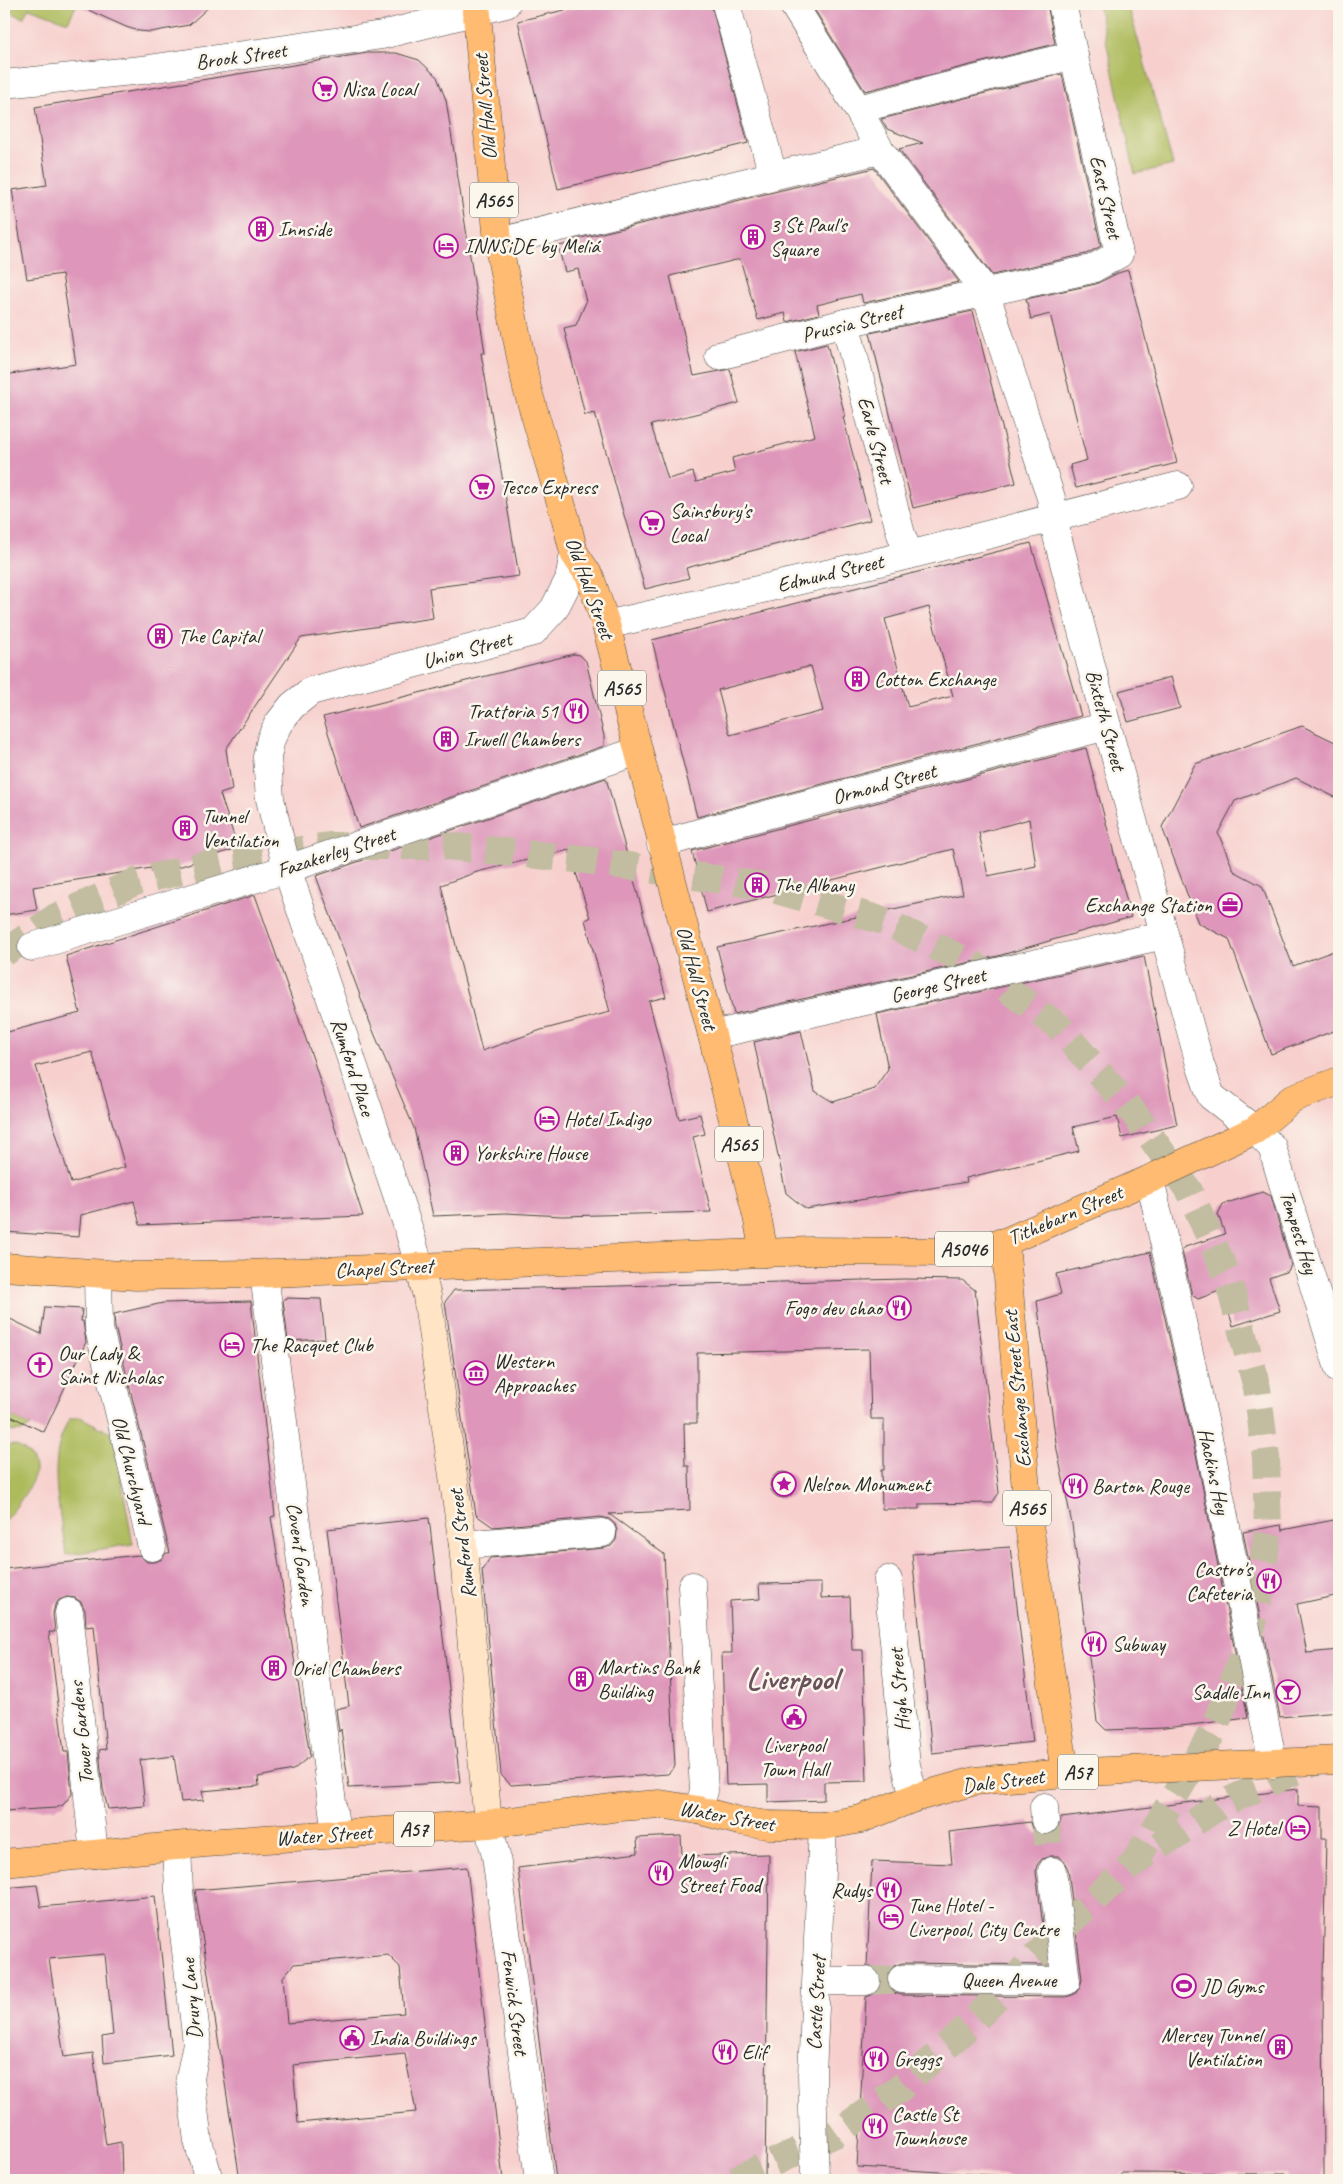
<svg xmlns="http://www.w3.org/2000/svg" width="1343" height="2184" font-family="Caveat,sans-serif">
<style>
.built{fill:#f7d0ce}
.green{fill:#aebb5d;stroke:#6c7344}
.building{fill:#de97ba;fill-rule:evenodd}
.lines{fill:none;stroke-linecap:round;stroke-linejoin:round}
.street-tunnel{stroke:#c2bda1;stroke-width:28;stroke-dasharray:28 14;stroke-linecap:butt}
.primary-tunnel{stroke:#c2bda1;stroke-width:28;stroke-dasharray:28 14;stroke-linecap:butt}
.street-casing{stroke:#474641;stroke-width:29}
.secondary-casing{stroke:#474641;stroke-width:29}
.primary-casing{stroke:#474641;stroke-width:29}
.street{stroke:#fff;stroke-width:28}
.secondary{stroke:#ffe4c6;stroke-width:28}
.primary{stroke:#febb71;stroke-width:28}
.labels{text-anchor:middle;stroke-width:5;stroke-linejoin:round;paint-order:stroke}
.shield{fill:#fbf7ec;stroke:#696865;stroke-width:1}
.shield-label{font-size:20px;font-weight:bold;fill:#2b2b2b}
.street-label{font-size:21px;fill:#2b2b2b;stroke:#fbf7ec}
.poi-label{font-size:21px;fill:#2b2b2b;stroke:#fbf7ec;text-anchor:start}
.town-label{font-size:31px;font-weight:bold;fill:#6a515d;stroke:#fbf7ec}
</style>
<rect width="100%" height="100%" fill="#fbf7ec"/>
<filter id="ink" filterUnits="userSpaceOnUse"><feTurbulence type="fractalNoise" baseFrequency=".02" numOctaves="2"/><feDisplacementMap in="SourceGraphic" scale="10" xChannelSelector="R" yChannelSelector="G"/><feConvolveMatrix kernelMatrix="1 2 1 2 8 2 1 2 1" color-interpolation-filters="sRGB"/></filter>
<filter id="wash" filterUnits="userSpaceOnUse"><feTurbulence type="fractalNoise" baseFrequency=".0096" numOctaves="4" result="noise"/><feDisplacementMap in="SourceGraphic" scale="20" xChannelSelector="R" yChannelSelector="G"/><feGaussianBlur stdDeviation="1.12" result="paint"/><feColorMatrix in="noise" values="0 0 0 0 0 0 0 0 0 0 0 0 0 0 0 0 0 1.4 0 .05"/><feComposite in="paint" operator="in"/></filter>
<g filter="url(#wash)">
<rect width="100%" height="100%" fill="#e8e1bf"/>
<rect class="built" x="4" y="4" width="1335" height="2176"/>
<g class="green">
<path d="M10,4H77L68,22L29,8L23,18L6,10Z"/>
<path d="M1098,4H1128L1173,165L1135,174Z"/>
<path d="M4,1413L31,1426L23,1431L4,1432Z"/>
<path d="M80,1417L113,1434L133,1544L66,1555C62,1524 53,1487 57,1457C58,1444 63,1431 69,1419Z"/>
<path d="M14,1445C24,1448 36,1458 35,1471C34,1483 13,1513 4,1521V1446Z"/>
</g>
<g id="blocks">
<g class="building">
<path d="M75,4H212L189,25L151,32L139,31L126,27Z"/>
<path d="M590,4H711L748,143L558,189L518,21Z"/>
<path d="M811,4H1047L1055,44L865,91Z"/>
<path d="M367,53H396L419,60L437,77L446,100L485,353H481L519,576L429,588L433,618L301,638L226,749L232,790L220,794L238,848L153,875L151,868L33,887L37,910L4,915V375L76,364L62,274L27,279L12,190L47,185L35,107Z"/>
<path d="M1062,74L1101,246L1086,254L992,275L899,149L923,143L887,129L881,119Z"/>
<path d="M874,168L959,282L863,303L861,294L817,305L819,314L787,322L785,313L758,320L740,259L670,276L694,376L730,369L739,403L651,425L668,479L693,472L696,482L735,472L732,458L815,436L795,352L827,344L845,416L843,417L870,520L686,568L689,578L645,589L595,413L585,415L564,328L576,325L586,302L578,269L565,272L558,246L574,243L573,240Z"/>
<path d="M1128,270L1177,463L1076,488L1070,465L1087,460L1050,314L1031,319L1026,299L1096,284L1118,273Z"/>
<path d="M973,311L1016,483L913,508L870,333Z"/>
<path d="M1031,543L1081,716L697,817L652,640ZM929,607L953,696L908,707L885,619ZM811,666L823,711L730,735L718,690Z"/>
<path d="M574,654L580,655L586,661L604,736V746L359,828L323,717Z"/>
<path d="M1171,677L1180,708L1128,722L1119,691Z"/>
<path d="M1302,726L1339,744V799L1296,778L1235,801L1218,833L1234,871L1262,886L1293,966L1339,949V1029L1271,1054L1229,939L1198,923L1162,827L1195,764Z"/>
<path d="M1086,748L1131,917L998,956L734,1014L717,947L963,894L953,849L707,912L692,851ZM1029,819L1036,866L988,876L979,833Z"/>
<path d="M606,778L666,997L649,1001L679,1119L700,1114L705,1134L693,1137L711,1212L562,1216L506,1213L433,1216L414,1128L372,1028L316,876ZM569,850L590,918L585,920L610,1012L541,1030L482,1051L441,885L477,872Z"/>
<path d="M255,895L313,1059L363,1216L140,1225L134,1201L81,1215L79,1237L4,1232V1033L80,1013L66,956ZM92,1052L125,1167L71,1183L36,1066Z"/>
<path d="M1144,956L1177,1125L1122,1138L1117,1117L1073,1127L1079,1151L966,1178L967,1182L806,1209L786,1193L754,1042L801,1031L815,1091L833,1102L874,1089L888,1069L877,1014Z"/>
<path d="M1263,1192L1271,1196L1291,1265L1288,1271L1269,1278L1280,1311L1233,1326L1222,1290L1198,1299L1192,1295L1182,1251L1185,1247L1225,1234L1218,1214L1223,1204Z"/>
<path d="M1150,1252L1197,1459L1248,1718L1165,1728L1106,1730L1097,1721L1079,1577L1072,1524L1057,1450L1037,1301L1061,1294L1056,1274Z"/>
<path d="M905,1279L962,1280L975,1290L999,1493L992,1503L919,1504V1509H882L881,1470H884V1419H871L869,1349L697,1353V1423H684L685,1466H689L690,1510L609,1514L664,1554L675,1766L668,1774L511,1785L501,1775L482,1570L490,1558L604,1548L611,1546L616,1540L617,1531L615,1524L609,1519L601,1517L493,1527L476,1515L445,1302L454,1290Z"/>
<path d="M285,1298L321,1299L325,1339L288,1341L283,1300Z"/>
<path d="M251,1301L275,1516L271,1517L310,1756L293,1770L258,1777L259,1786L202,1791L204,1800L181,1802L174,1756L140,1760L145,1806L108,1809L103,1789L99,1750L106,1749L94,1626L86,1627L85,1610L81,1602L75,1598L67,1597L59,1600L55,1605L53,1614L55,1632H49L64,1752H68L72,1794L63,1805L56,1808L4,1811V1569L139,1555L147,1562H155L162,1559L166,1553H170L115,1327L114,1314L163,1303Z"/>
<path d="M45,1307L82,1309L81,1321H83L86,1342L44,1432L4,1413V1316L41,1334Z"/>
<circle cx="783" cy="1485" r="13"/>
<path d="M429,1518L460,1782L349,1788L341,1729L339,1732L336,1709L349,1706L327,1529Z"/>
<path d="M1339,1519V1595L1297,1604L1307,1653L1339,1650V1712L1280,1717L1243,1532L1281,1525L1282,1530Z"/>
<path d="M1010,1547L1033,1742L932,1753L912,1554Z"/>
<path d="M821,1583V1598L850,1597L852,1650H863L867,1781L824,1782V1800L768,1802V1784L726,1785L722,1653H732L730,1601L760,1599L759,1584Z"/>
<path d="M1298,1789V1806L1322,1807V1838H1326L1323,1976L1324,2180H1287V2174L1122,2173L1121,2180H1070L857,2167L866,1997L874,1994L880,1988L882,1981L879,1973L874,1968L867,1966L872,1861L952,1864L949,1832L1030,1822L1032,1829L1038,1834L1047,1835L1053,1833L1059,1827L1061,1818ZM1051,1856H1058L1064,1861L1068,1869L1082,1979L1080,1987L1075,1994L1066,1997L902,1995L894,1993L889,1987L886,1979L888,1971L894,1966L902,1963L1048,1965L1036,1872L1037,1865L1042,1859Z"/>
<path d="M681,1836L682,1856L769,1854L765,2180H556L518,1868L638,1853L637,1838Z"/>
<path d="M467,1867L503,2180H240L195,1890ZM388,1955L400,1967L404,2013L287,2023L283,1977L294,1964ZM405,2054L416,2112L298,2123L293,2065Z"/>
<path d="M37,1885L41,1907L155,1896L172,2055L104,2063L102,2037L113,2035L105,1954L49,1959L64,2057L93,2053L106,2145L121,2142L122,2180H4V1888Z"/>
</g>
</g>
</g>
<g filter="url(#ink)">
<use href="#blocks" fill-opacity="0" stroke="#474641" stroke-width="1"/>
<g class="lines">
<g class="street-tunnel">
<path d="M1045,1820L1048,1844"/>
<path d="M866,1981L902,1979"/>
</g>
<g class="primary-tunnel">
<path d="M4,953L56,917L135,882L222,861L329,846H446L586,860L763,886L884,921L974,965L1058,1026L1134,1113L1189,1191L1227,1275L1257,1388L1266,1458L1268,1530L1257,1609L1241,1662L1211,1735L1135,1862"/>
<path d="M735,2180L835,2134L898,2090L969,2026L1064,1927L1135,1862L1222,1804L1317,1761"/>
</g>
<g class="street-casing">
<g id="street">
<path d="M726,4L773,175"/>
<path d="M793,4L858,109L880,150L985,291L1051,498L1057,536L1107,726L1200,1064L1211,1096L1255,1130L1272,1147L1339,1369"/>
<path d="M4,84L142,70L382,35L506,4"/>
<path d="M858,109L1074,55"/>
<path d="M498,242L880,150"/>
<path d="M845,323L901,534L909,555"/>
<path d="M719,356L845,323L1092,269L1119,254L1062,4"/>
<path d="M606,625L909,555L1178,486"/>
<path d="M661,844L716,828L1107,726"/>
<path d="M32,947L287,869L638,751"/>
<path d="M712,1035L1164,935"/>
<path d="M1150,1179L1212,1456L1273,1764"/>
<path d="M419,1266L409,1230L287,869L270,799L267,757L271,739L278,724L292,706L311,691L533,632L554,609L569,580L574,553"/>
<path d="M98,1274L99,1329L152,1547"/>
<path d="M264,1274L336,1834"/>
<path d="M463,1545L602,1533"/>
<path d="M888,1580L906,1765L914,1798"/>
<path d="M692,1586L703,1773L704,1791L698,1810"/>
<path d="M69,1612L94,1854"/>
<path d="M1044,1807L1045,1820"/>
<path d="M488,1824L496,1856L539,2180"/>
<path d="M177,1846L179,1891L197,2043L190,2078L198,2141L209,2180"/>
<path d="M902,1979L1066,1981L1052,1871"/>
<path d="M818,1981H866"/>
<path d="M815,2180L812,2075L823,1826"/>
</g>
</g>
<g class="secondary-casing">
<path id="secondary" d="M419,1266L427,1296L463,1545L488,1824"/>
</g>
<g class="primary-casing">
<g id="primary">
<path d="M476,4L498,242L527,388L566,520L574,553L590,577L606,625L712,1035L757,1216L764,1253"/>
<path d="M1005,1242L1029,1525L1065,1773"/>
<path d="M4,1267L136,1276L247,1274L810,1251L936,1252L960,1249L1005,1242L1150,1179L1255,1130L1293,1098L1339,1081"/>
<path d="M4,1863L205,1843L488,1824L620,1807L660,1804L698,1810L739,1821L769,1825L823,1826L861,1819L914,1798L975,1781L1065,1773L1339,1760"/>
</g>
</g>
<use href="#street" class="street"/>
<use href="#secondary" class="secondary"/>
<use href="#primary" class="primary"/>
</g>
</g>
<defs>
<g id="supermarket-ring" transform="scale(1.25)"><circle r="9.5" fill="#fbf7ec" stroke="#b5179e" stroke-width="1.5"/><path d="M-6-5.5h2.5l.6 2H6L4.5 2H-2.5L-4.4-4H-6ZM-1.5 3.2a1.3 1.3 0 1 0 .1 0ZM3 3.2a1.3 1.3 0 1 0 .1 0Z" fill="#b5179e"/></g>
<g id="building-ring" transform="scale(1.25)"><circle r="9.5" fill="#fbf7ec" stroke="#b5179e" stroke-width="1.5"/><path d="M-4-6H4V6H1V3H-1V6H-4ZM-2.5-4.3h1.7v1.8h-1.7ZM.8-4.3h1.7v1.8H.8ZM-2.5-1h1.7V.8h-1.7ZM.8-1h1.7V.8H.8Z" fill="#b5179e"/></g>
<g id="hotel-ring" transform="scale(1.25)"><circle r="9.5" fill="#fbf7ec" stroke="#b5179e" stroke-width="1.5"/><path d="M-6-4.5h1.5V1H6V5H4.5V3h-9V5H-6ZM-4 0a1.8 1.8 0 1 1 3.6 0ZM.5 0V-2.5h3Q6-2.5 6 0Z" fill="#b5179e"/></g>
<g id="restaurant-ring" transform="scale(1.25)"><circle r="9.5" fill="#fbf7ec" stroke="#b5179e" stroke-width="1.5"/><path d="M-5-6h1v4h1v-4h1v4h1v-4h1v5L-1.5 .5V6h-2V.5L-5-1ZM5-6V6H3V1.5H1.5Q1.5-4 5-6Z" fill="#b5179e"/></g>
<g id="office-ring" transform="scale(1.25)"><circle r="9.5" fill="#fbf7ec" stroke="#b5179e" stroke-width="1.5"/><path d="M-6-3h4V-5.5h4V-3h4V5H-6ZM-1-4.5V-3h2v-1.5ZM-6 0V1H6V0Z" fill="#b5179e"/></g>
<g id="church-ring" transform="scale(1.25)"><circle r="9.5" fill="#fbf7ec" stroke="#b5179e" stroke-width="1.5"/><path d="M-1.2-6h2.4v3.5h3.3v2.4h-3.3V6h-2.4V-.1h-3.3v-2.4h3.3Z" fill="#b5179e"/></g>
<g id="museum-ring" transform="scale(1.25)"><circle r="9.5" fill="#fbf7ec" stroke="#b5179e" stroke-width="1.5"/><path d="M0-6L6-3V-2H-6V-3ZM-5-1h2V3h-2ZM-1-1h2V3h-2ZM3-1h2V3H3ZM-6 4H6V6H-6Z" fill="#b5179e"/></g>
<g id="sight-ring" transform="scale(1.25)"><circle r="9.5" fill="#fbf7ec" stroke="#b5179e" stroke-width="1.5"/><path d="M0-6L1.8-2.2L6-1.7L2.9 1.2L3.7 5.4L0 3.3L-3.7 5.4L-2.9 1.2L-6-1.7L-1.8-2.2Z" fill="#b5179e"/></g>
<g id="bar-ring" transform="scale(1.25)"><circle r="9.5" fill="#fbf7ec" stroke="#b5179e" stroke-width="1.5"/><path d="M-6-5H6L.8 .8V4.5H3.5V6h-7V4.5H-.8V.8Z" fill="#b5179e"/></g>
<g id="civic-ring" transform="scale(1.25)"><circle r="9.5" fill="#fbf7ec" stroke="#b5179e" stroke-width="1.5"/><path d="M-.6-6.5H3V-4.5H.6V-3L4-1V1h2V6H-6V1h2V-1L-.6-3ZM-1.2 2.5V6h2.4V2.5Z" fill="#b5179e"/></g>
<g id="stadium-ring" transform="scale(1.25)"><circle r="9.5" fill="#fbf7ec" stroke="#b5179e" stroke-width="1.5"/><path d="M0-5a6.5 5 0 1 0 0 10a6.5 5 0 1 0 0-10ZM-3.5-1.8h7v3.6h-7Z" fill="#b5179e"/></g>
</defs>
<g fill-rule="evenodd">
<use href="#supermarket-ring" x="325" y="89"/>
<use href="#building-ring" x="261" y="229"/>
<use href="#building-ring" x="753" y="237"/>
<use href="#hotel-ring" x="446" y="246"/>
<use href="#supermarket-ring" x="482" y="487"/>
<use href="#supermarket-ring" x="652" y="523"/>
<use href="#building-ring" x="160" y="636"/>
<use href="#building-ring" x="857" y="679"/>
<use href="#restaurant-ring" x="576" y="711"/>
<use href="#building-ring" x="446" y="739"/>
<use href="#building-ring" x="185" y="828"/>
<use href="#building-ring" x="757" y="885"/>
<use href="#office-ring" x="1230" y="905"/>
<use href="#hotel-ring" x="547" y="1119"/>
<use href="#building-ring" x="456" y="1153"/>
<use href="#restaurant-ring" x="899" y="1308"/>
<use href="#hotel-ring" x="232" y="1345"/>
<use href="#church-ring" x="40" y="1365"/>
<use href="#museum-ring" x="476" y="1373"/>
<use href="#sight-ring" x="784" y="1484"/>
<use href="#restaurant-ring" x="1075" y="1486"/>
<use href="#restaurant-ring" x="1269" y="1581"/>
<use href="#restaurant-ring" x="1094" y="1644"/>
<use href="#building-ring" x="274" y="1668"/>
<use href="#building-ring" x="581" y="1679"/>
<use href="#bar-ring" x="1288" y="1692"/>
<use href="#civic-ring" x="794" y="1717"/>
<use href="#hotel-ring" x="1298" y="1828"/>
<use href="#restaurant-ring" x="661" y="1873"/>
<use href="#restaurant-ring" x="889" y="1890"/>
<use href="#hotel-ring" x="891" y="1917"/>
<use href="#stadium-ring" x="1184" y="1986"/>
<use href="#civic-ring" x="352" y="2038"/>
<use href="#building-ring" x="1280" y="2047"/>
<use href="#restaurant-ring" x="725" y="2052"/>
<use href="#restaurant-ring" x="876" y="2059"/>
<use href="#restaurant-ring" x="875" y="2126"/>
</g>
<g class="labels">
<g class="shield">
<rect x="470" y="182.5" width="48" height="35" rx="4"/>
<rect x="598" y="670.5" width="48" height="35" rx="4"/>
<rect x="715" y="1126.5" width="48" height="35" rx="4"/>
<rect x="935" y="1231.5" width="58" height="35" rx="4"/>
<rect x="1003" y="1490.5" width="48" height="35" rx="4"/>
<rect x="1058" y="1754.5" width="40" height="35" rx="4"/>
<rect x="394" y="1811.5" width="40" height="35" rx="4"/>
</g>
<g class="shield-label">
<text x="494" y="207">A565</text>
<text x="622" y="695">A565</text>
<text x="739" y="1151">A565</text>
<text x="964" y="1256">A5046</text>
<text x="1027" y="1515">A565</text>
<text x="1078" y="1779">A57</text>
<text x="414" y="1836">A57</text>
</g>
<g class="street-label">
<text transform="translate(241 56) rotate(-8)" y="7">Brook Street</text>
<text transform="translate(485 107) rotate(-95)" y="7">Old Hall Street</text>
<text transform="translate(1106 197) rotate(77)" y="7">East Street</text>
<text transform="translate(852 323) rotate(-14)" y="7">Prussia Street</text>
<text transform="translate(876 440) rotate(75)" y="7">Earle Street</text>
<text transform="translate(830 573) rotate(-13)" y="7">Edmund Street</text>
<text transform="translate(590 588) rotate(70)" y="7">Old Hall Street</text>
<text transform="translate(467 650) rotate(-15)" y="7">Union Street</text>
<text transform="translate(1106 720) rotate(75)" y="7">Bixteth Street</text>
<text transform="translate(884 784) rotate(-15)" y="7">Ormond Street</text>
<text transform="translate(336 852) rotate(-18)" y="7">Fazakerley Street</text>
<text transform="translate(697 978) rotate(75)" y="7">Old Hall Street</text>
<text transform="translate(938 985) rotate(-13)" y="7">George Street</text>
<text transform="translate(353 1067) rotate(72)" y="7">Rumford Place</text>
<text transform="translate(1065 1215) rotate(-23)" y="7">Tithebarn Street</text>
<text transform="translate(1299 1232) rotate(73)" y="7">Tempest Hey</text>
<text transform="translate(384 1268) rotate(-3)" y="7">Chapel Street</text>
<text transform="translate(1017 1389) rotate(-95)" y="7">Exchange Street East</text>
<text transform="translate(132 1470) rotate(76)" y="7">Old Churchyard</text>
<text transform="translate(1214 1471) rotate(78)" y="7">Hackins Hey</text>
<text transform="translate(462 1544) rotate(-97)" y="7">Rumford Street</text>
<text transform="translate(301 1554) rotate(82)" y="7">Covent Garden</text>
<text transform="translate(899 1690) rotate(-95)" y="7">High Street</text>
<text transform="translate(81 1733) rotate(-96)" y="7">Tower Gardens</text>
<text transform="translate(1003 1781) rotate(-7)" y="7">Dale Street</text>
<text transform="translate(727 1816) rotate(10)" y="7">Water Street</text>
<text transform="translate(324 1835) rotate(-4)" y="7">Water Street</text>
<text x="1009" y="1987">Queen Avenue</text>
<text transform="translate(191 1999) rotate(-95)" y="7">Drury Lane</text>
<text transform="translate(515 2002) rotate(83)" y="7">Fenwick Street</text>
<text transform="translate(816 2003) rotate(-87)" y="7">Castle Street</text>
</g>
<g class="poi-label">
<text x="342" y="96">Nisa Local</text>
<text x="770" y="232">3 St Paul's<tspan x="770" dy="24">Square</tspan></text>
<text x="278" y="236">Innside</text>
<text x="464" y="253">INNSiDE by Meliá</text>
<text x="500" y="494">Tesco Express</text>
<text x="670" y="518">Sainsbury's<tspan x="670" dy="24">Local</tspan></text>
<text x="178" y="643">The Capital</text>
<text x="874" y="686">Cotton Exchange</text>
<text x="558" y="718" text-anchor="end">Trattoria 51</text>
<text x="464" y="746">Irwell Chambers</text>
<text x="202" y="823">Tunnel<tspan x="202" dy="24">Ventilation</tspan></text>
<text x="774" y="892">The Albany</text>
<text x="1212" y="912" text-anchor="end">Exchange Station</text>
<text x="564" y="1126">Hotel Indigo</text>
<text x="474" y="1160">Yorkshire House</text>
<text x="882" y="1315" text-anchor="end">Fogo dev chao</text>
<text x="250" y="1352">The Racquet Club</text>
<text x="58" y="1360">Our Lady &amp;<tspan x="58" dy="24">Saint Nicholas</tspan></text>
<text x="494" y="1368">Western<tspan x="494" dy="24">Approaches</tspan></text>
<text x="802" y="1491">Nelson Monument</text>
<text x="1092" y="1493">Barton Rouge</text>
<text x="1252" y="1576" text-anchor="end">Castro's<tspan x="1252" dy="24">Cafeteria</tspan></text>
<text x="1112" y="1651">Subway</text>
<text x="598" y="1674">Martins Bank<tspan x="598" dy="24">Building</tspan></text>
<text x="292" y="1675">Oriel Chambers</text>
<text x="1270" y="1699" text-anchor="end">Saddle Inn</text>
<text x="794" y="1752" text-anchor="middle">Liverpool<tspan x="794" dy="24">Town Hall</tspan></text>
<text x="1280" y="1835" text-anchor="end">Z Hotel</text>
<text x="678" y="1868">Mowgli<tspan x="678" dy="24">Street Food</tspan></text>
<text x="872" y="1897" text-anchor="end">Rudys</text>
<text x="908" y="1912">Tune Hotel -<tspan x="908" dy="24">Liverpool, City Centre</tspan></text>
<text x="1202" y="1993">JD Gyms</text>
<text x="1262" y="2042" text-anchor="end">Mersey Tunnel<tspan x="1262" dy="24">Ventilation</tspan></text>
<text x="370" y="2045">India Buildings</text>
<text x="742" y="2059">Elif</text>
<text x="894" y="2066">Greggs</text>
<text x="892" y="2121">Castle St<tspan x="892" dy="24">Townhouse</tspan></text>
</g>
<g class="town-label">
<text x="792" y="1689">Liverpool</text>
</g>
</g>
<rect width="1343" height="2184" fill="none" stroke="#fbf7ec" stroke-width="20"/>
</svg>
